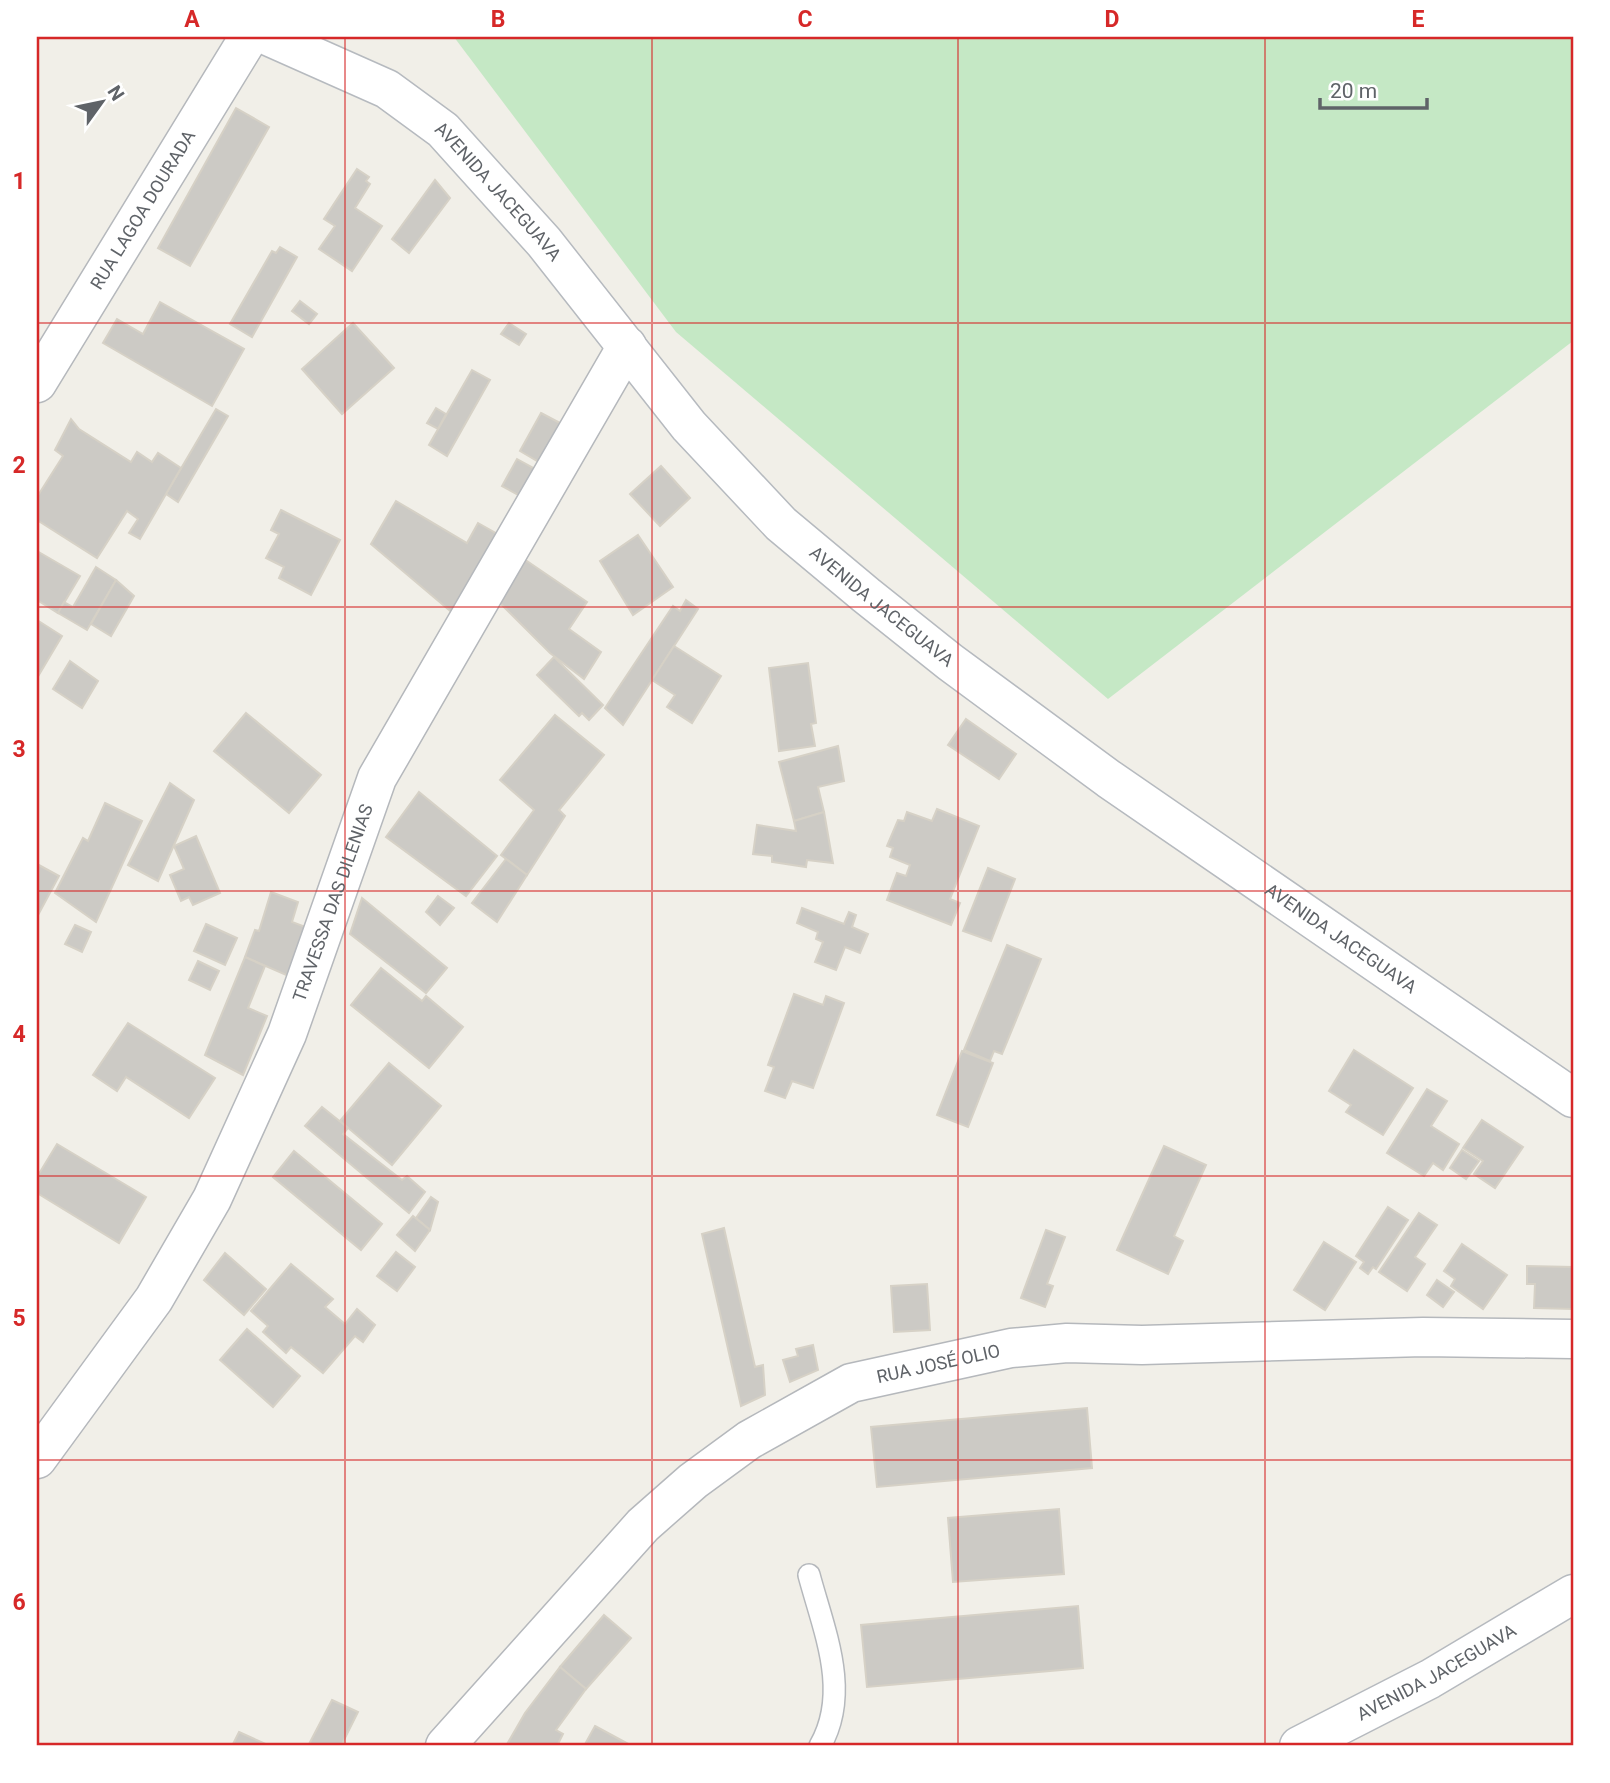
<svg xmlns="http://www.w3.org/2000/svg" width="1610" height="1783" font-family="Roboto,sans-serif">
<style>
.green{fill:#c5e8c5}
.building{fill:#cccac5;stroke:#d6d1c6;stroke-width:2}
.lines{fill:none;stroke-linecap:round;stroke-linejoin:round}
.lane-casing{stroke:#b5b8bc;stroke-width:24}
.street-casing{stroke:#b5b8bc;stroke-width:41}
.secondary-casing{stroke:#b6babf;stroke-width:41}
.lane{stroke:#fff;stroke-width:21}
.street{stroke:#fff;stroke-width:38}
.secondary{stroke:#fff;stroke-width:38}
.grid{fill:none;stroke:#d62828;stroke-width:2;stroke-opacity:0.55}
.labels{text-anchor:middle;stroke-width:5;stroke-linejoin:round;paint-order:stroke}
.street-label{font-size:18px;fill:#5f6368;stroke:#fff}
.neatline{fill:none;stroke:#d62828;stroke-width:2.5}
.grid-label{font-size:23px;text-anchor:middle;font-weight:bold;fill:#d62828}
</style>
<rect width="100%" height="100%" fill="#f1efe8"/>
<path class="green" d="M454,37H1573V341L1108,699L676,332Z"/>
<g class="building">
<path d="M236,108L269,127L190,266L158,248Z"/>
<path d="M357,169L369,177L366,181L370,184L355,208L382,226L352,271L319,249L335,226L324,219Z"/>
<path d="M435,180L450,198L409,253L392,239Z"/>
<path d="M280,247L297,257L252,337L230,324L272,251L276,253Z"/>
<path d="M300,301L317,314L309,324L292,311Z"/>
<path d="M160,302L244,349L212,406L103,343L117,319L143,334Z"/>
<path d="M353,323L394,368L342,414L302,369Z"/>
<path d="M509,323L526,334L519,345L501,334Z"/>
<path d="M472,370L490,380L447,456L429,445Z"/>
<path d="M436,408L446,414L438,429L427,423Z"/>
<path d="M216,409L228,416L178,502L166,494Z"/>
<path d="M541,413L560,423L539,462L520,451Z"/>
<path d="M71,419L79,429L131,462L137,452L152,462L158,453L181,468L140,539L129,533L138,519L127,511L97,558L37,520V497L63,456L55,450Z"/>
<path d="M517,459L535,469L520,496L502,486Z"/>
<path d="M661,466L690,498L660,526L630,494Z"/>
<path d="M396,501L467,543L478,523L499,535L455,615L371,544Z"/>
<path d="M281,510L340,540L311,595L279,578L284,567L266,558L279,534L271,530Z"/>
<path d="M638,535L673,587L633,615L600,561Z"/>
<path d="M37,551L80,576L58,613L37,600Z"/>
<path d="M524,559L587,602L569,629L601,652L584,679L550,653L500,603Z"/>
<path d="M96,567L116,580L87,630L58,613L64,602L73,607Z"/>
<path d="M116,580L134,596L111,636L91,624Z"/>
<path d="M686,600L698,609L623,725L605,708L673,606L680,611Z"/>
<path d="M37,620L62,636L37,678Z"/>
<path d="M674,646L721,676L692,723L667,707L675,695L652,680Z"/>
<path d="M554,657L603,705L589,720L582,713L579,716L537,675Z"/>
<path d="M70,661L98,681L82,708L53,689Z"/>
<path d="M808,663L816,723L811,724L815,746L779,751L769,668Z"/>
<path d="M246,713L321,775L289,813L214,751Z"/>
<path d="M555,715L604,755L559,810L565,816L527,875L501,855L534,810L500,780Z"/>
<path d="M966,719L1016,754L999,779L948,745Z"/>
<path d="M838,746L844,781L818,787L824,812L794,821L779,762Z"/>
<path d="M170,783L194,800L158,881L128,865Z"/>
<path d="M419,792L497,856L466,896L386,837Z"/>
<path d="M105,803L142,821L96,922L55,893L83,838L88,841Z"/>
<path d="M937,809L979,826L950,899L960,903L951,925L887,900L897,873L906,876L910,865L890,857L893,848L887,846L898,820L904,821L907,812L932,821Z"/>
<path d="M824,812L833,863L807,860L806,867L772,862V856L753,854L757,825L796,831L794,821Z"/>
<path d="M196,836L220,893L193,905L189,897L181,901L170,875L184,869L174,846Z"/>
<path d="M506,859L527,875L497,922L472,903Z"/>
<path d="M37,864L59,876L37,917Z"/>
<path d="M988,868L1015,879L991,941L963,931Z"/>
<path d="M271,892L298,902L292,922L311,929L293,978L245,957L255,930L259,931Z"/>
<path d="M438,896L454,908L440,925L426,912Z"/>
<path d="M362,898L447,968L426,993L350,934Z"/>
<path d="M802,908L844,924L849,912L856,915L852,927L868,934L860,953L845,947L836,970L815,962L823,942L816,939L818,932L797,923Z"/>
<path d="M206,924L237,938L225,965L194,951Z"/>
<path d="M75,925L91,932L82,952L65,944Z"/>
<path d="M1007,945L1041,959L1002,1054L994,1051L990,1061L964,1050Z"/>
<path d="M245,957L265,966L248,1008L267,1016L243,1075L205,1055Z"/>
<path d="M198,961L219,971L210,990L189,980Z"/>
<path d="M381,968L422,1001L426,996L463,1027L429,1068L351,1005Z"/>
<path d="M794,994L823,1005L826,996L844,1003L813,1088L792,1081L785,1098L765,1091L774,1067L768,1065Z"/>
<path d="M128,1023L215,1078L189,1118L126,1077L117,1091L93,1075Z"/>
<path d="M1354,1050L1413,1088L1383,1135L1346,1112L1351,1105L1329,1091Z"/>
<path d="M962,1051L993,1063L968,1127L937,1115Z"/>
<path d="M389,1063L441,1106L392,1165L340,1121Z"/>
<path d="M1427,1089L1447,1101L1431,1126L1459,1144L1443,1170L1433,1163L1424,1176L1387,1153Z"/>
<path d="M322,1107L348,1128L343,1134L402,1180L407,1176L425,1192L409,1213L305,1126Z"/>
<path d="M1482,1120L1523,1147L1495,1188L1474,1174L1483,1161L1463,1148Z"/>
<path d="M57,1144L146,1197L119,1243L37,1193V1177Z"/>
<path d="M1164,1146L1206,1165L1174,1236L1183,1241L1168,1274L1117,1250Z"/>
<path d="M1462,1150L1479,1161L1466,1179L1450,1168Z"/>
<path d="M294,1151L382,1224L361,1250L273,1177Z"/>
<path d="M431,1197L438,1202L430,1230L416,1218Z"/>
<path d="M1388,1207L1408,1220L1376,1269L1373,1267L1368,1274L1360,1268L1364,1262L1356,1256Z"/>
<path d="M1419,1213L1437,1225L1415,1257L1425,1264L1407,1291L1379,1272Z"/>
<path d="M413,1216L430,1230L415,1251L397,1235Z"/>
<path d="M724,1228L755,1367L763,1365L765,1395L741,1406L702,1234Z"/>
<path d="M1046,1230L1065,1237L1047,1284L1053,1286L1045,1307L1021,1298Z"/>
<path d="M1324,1242L1356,1262L1325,1310L1294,1290Z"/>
<path d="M1462,1244L1507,1275L1483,1309L1451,1286L1455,1279L1444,1271Z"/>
<path d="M396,1252L415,1267L397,1291L377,1276Z"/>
<path d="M225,1253L266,1289L244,1315L204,1280Z"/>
<path d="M291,1264L333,1299L325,1307L345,1324L357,1309L375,1325L363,1342L355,1336L323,1373L291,1347L286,1353L263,1332L268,1326L251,1311Z"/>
<path d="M1527,1266L1573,1267V1309L1534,1308L1535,1284H1527Z"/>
<path d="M1437,1280L1454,1292L1443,1307L1427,1295Z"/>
<path d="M927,1284L930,1330L894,1332L891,1286Z"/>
<path d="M247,1329L300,1376L273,1407L220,1360Z"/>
<path d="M813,1345L818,1370L790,1382L783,1360L798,1356L796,1349Z"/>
<path d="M1087,1408L1092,1468L877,1487L871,1427Z"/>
<path d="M1059,1509L1064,1574L953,1582L948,1518Z"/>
<path d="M1078,1606L1083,1668L867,1687L861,1625Z"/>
<path d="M604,1615L631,1638L586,1689L560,1667Z"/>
<path d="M560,1667L586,1689L556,1730L563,1734L557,1746H506L525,1713Z"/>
<path d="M332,1700L358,1712L341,1746H308Z"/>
<path d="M595,1726L632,1746H584Z"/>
<path d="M239,1732L270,1746H232Z"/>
</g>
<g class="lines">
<g class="lane-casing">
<path id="lane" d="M809,1575C824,1631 851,1692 820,1746"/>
</g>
<g class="street-casing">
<g id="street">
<path id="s1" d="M37,383L249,37"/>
<path id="s2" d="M37,1459L154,1299L212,1199L287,1034L377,778L627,346"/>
<path id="s3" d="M445,1746L643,1525L693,1481L749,1440L851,1383L1011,1348L1067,1343L1142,1345L1423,1337L1573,1339"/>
</g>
</g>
<g class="secondary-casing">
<g id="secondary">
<path id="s4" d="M270,37L387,89L443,130L544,242L689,426L781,524L866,595L950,662L1109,779L1573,1098"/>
<path id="s5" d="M1299,1746L1430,1679L1573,1594"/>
</g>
</g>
<use href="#lane" class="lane"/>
<use href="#street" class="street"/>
<use href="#secondary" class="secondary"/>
</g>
<path class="grid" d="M345,37V1746M652,37V1746M958,37V1746M1265,37V1746M37,323H1573M37,607H1573M37,891H1573M37,1176H1573M37,1460H1573"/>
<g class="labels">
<g class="street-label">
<text dy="6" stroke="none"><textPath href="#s4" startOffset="280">AVENIDA JACEGUAVA</textPath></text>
<text dy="6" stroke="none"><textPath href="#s1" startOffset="203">RUA LAGOA DOURADA</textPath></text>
<text dy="6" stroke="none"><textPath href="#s4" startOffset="847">AVENIDA JACEGUAVA</textPath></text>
<text dy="6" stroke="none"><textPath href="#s2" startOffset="634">TRAVESSA DAS DILENIAS</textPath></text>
<text dy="6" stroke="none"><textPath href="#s4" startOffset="1414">AVENIDA JACEGUAVA</textPath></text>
<text dy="6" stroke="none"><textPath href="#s3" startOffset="639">RUA JOSÉ OLIO</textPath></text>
<text dy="6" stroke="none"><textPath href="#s5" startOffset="156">AVENIDA JACEGUAVA</textPath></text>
</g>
</g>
<rect width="1610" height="1783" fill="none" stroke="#ffffff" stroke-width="77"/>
<g transform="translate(102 102) rotate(57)" stroke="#ffffff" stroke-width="5" paint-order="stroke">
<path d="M0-5L12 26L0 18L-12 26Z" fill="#5f6368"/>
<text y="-10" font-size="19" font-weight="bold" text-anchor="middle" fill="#5f6368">N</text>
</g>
<path d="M1320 98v10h107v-10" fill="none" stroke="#5f6368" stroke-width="3.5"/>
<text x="1330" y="98" font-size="21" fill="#5f6368" stroke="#ffffff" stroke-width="5" paint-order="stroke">20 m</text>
<rect x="38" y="38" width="1534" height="1706" class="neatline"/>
<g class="grid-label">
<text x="192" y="27">A</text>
<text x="498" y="27">B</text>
<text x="805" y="27">C</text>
<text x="1112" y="27">D</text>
<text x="1418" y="27">E</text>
<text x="19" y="189">1</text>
<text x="19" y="473">2</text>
<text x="19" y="757">3</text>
<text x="19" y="1042">4</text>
<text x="19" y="1326">5</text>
<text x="19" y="1610">6</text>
</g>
</svg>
